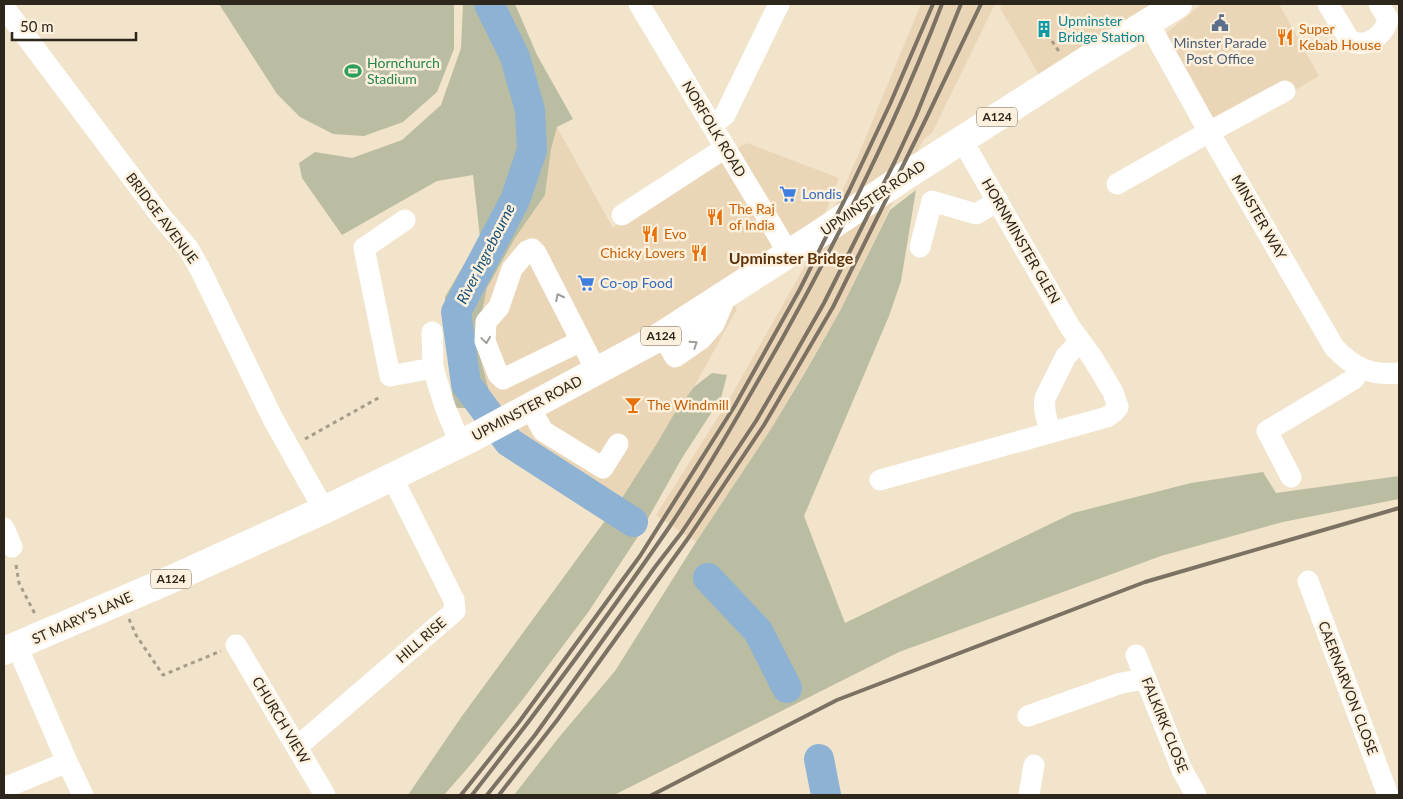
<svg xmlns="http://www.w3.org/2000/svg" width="1403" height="799" font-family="Lato,sans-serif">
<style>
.built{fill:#ead6b7}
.green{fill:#babda2}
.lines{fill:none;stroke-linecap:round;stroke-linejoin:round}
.river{stroke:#8db2d4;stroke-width:30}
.path{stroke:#a79b89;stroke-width:3;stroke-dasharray:4 4;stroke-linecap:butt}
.minor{stroke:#fff;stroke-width:21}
.major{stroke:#fff;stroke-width:28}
.rail{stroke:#7c7263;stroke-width:4}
.oneway{stroke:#a09d99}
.labels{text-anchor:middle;stroke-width:5;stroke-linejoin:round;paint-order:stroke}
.shield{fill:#fdf1dd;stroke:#6b6357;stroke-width:1}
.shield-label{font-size:12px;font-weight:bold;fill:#2c261d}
.culture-label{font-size:14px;fill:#0d838f;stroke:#fdf1dd;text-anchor:start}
.food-label{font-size:14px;fill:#c56008;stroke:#fdf1dd;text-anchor:start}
.service-label{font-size:14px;fill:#4e5e75;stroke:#fdf1dd}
.leisure-label{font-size:14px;fill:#27864d;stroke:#fdf1dd;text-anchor:start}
.street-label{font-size:14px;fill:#2c261d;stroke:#fdf1dd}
.shop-label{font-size:14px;fill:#366cbe;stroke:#fdf1dd;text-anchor:start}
.water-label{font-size:15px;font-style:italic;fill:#124d78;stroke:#fdf1dd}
.quarter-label{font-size:16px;font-weight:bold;fill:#5e330b;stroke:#fdf1dd}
</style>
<rect width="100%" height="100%" fill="#f2e3cb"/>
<g class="built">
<path d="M921,4H995L932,133L924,139L921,144L840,311L771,429L696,542L656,515L727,403L806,264L839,198L860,151Z"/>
<path d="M1002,4H1181L1045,85L1000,8Z"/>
<path d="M1202,4H1279L1319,76L1213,138L1158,40Z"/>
<path d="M557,127L613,228L715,161L747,143L839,178L816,236L727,294L737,309L694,387L674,414L656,445L615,507L516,444L490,395L476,341L487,288L515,238L545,195L551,149Z"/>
</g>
<g class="green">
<path d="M219,4H454V49L437,92L403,122L364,136L333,134L300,117L277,94Z"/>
<path d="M463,4H515L537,55L573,119L557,127L551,149L545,195L515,238L487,288L476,341L490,395L473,408H453L445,297L480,237L473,175L437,181L342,235L302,178L299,163L315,152L352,158L402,140L441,105L461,48Z"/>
<path d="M916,190L901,281L889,316L804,516L845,623L1073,513L1191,483L1263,472L1276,493L1399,476V499L1283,522L1161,556L899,652L614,795H514L560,736L615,671L696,542L771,429L807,369L840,311L890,210Z"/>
<path d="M712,373L727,375L721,398L682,458L637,538L589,611L523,699L472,763L444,795H408L462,716L623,496L656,445L674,414L694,387Z"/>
</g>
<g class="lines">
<g class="river">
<path d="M489,4L515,57L530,110L532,150L515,200L456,312L466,384L509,442L633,522"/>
<path d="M708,578L758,631L787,688"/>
<path d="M819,759L826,795"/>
</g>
<g class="path">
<path d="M1052,41L1060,53"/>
<path d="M305,439L380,397"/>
<path d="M16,565L19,583L35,614"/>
<path d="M129,619L136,635L163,675L221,651"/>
</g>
<g class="minor">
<path d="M639,4L789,254"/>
<path d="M1328,4L1350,41C1352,42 1355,43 1358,43C1371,45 1386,32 1388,19L1379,4"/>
<path d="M4,7L160,215L188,248L200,269L273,419L324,510"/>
<path d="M1148,22L1209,132L1334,347C1353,368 1371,376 1399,373"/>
<path d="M712,125L725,115L779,4"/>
<path d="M1117,184L1200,137L1285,91"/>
<path d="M622,215L725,148"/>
<path d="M405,220L364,248L390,376L433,368L445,407L460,443"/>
<path d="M920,247L932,201L976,214L998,201"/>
<path d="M432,332L433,368"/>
<path d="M662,335L675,357L701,339L714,324L727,294"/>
<path d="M581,341L503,379L498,374L485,341L486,322L499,307L512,269L527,251L532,249L536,253L597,372"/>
<path d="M528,409L534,415L543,431L603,468L618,444"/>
<path d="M1051,432C1047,420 1043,410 1045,398L1066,356L1080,342"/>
<path d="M1291,477L1267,431L1354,379L1360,368"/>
<path d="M880,480L1107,417L1114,412L1118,407L1113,392L1092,357L1070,327L962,140"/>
<path d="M4,528L12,547"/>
<path d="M1308,581L1388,795"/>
<path d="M236,645L325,795"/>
<path d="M17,646L67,762L83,795"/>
<path d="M1136,655L1182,770L1196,795"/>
<path d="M1028,716L1121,683L1146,679"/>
<path d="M297,747L455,611L454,600L392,477"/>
<path d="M4,788L67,762"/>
<path d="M1029,795L1034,765"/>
</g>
<path class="major" d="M4,651L165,582L324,510L470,439L656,339L816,236L907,175L1085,61L1178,4"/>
<g class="rail">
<path d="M461,795L519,722L640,556L734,407L800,289L849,191L890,104L933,4"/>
<path d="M472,795C540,708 607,618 670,526C710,466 746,402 782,339C842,231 898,119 942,4"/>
<path d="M487,795L535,735L655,567L682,532L756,421L791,361L824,303L895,161L916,116L961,4"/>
<path d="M499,795L558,719L689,537L764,425L833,307L925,121L981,4"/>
<path d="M652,795L837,700L1145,582L1399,508"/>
</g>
</g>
<defs><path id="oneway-chevron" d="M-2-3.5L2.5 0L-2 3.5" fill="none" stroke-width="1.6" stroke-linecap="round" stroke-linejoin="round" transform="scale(1.25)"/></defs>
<g class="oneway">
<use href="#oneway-chevron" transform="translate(559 297) rotate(-117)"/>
<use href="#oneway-chevron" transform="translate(486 340) rotate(82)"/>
<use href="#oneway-chevron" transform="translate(694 344) rotate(-34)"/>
</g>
<defs>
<g id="civic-bare" transform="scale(1.35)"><path d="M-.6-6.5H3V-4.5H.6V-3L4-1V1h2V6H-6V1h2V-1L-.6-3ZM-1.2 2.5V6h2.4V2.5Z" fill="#5c6f8a" stroke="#fdf1dd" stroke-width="2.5" paint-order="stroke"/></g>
<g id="building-bare" transform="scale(1.35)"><path d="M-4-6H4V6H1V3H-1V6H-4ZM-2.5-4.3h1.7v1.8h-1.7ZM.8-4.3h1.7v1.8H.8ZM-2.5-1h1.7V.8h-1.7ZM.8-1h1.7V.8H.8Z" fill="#0f9aa8" stroke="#fdf1dd" stroke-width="2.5" paint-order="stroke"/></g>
<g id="restaurant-bare" transform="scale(1.35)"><path d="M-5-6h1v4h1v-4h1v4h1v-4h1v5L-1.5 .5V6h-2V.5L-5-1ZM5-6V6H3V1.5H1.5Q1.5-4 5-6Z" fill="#e8710a" stroke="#fdf1dd" stroke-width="2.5" paint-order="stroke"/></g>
<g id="stadium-bare" transform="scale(1.35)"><path d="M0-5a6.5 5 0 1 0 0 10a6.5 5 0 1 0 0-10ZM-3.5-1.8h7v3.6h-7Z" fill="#2e9e5b" stroke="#fdf1dd" stroke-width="2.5" paint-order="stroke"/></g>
<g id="supermarket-bare" transform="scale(1.35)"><path d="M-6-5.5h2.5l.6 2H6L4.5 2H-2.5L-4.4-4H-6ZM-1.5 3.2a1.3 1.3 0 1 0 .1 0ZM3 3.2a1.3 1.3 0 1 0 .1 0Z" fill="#3f7fe0" stroke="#fdf1dd" stroke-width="2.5" paint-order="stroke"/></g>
<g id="bar-bare" transform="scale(1.35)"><path d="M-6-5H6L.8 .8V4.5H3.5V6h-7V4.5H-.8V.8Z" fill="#e8710a" stroke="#fdf1dd" stroke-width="2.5" paint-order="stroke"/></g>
</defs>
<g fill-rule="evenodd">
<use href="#civic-bare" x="1220" y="23"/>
<use href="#building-bare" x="1044" y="29"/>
<use href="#restaurant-bare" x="1285" y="37"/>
<use href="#stadium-bare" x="353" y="71"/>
<use href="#supermarket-bare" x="788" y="194"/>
<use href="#restaurant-bare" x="715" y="217"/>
<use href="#restaurant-bare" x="650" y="234"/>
<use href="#restaurant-bare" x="699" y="253"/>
<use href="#supermarket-bare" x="586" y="283"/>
<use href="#bar-bare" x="633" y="405"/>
</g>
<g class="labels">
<g class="shield">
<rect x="977" y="107.5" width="40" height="19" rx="4"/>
<rect x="641" y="326.5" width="40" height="19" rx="4"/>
<rect x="151" y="569.5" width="40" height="19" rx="4"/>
</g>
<g class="shield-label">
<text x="997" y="121">A124</text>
<text x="661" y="340">A124</text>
<text x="171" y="583">A124</text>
</g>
<g class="culture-label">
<text x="1058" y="26">Upminster<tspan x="1058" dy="16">Bridge Station</tspan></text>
</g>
<g class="food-label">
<text x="1299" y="34">Super<tspan x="1299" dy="16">Kebab House</tspan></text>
<text x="729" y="214">The Raj<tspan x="729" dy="16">of India</tspan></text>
<text x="664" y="239">Evo</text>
<text x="685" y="258" text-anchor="end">Chicky Lovers</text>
<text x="647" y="410">The Windmill</text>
</g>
<g class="service-label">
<text x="1220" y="48">Minster Parade<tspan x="1220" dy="16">Post Office</tspan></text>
</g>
<g class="leisure-label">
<text x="367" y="68">Hornchurch<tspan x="367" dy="16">Stadium</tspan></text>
</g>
<g class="street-label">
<text transform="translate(714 129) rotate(59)" y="5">NORFOLK ROAD</text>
<text transform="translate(873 198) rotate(-34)" y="5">UPMINSTER ROAD</text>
<text transform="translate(1259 217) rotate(60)" y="5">MINSTER WAY</text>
<text transform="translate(162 218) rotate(53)" y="5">BRIDGE AVENUE</text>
<text transform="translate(1021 241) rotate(60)" y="5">HORNMINSTER GLEN</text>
<text transform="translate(527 408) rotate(-28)" y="5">UPMINSTER ROAD</text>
<text transform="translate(82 618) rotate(-24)" y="5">ST MARY'S LANE</text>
<text transform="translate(421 640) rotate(-41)" y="5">HILL RISE</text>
<text transform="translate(1348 688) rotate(69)" y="5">CAERNARVON CLOSE</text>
<text transform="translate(281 720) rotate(59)" y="5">CHURCH VIEW</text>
<text transform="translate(1165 725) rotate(68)" y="5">FALKIRK CLOSE</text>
</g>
<g class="shop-label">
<text x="802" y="199">Londis</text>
<text x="600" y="288">Co-op Food</text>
</g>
<g class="water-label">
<text transform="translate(486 254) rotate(-63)" y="5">River Ingrebourne</text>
</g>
<g class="quarter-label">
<text x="791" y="264">Upminster Bridge</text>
</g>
</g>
<rect width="1403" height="799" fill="none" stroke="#2c261d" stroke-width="10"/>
<path d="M12 32v8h124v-8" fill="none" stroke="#2c261d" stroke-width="2.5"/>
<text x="20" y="32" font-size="15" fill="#2c261d" stroke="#fdf1dd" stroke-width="4" paint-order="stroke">50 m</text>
</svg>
